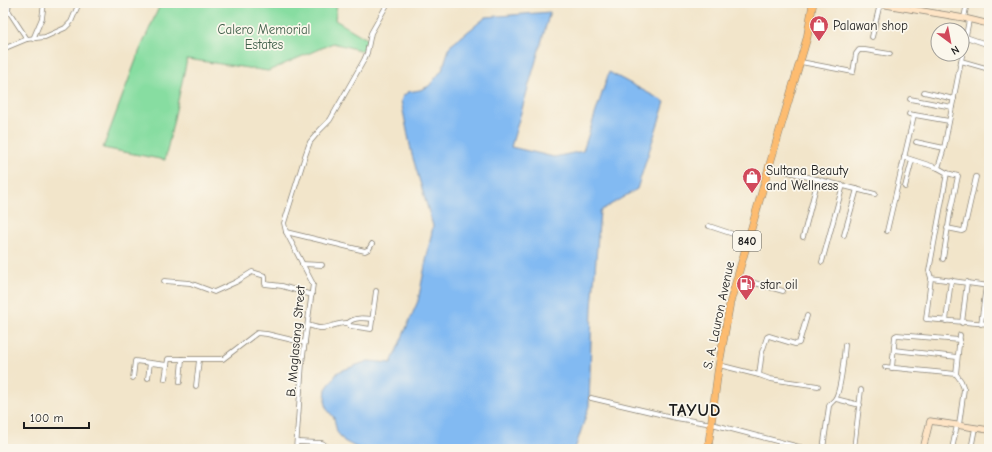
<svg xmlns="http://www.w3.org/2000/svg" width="992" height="452" font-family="'Comic Neue',sans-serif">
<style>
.green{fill:#87dda1;stroke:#527c5e}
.water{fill:#82baf2;stroke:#4f6b87}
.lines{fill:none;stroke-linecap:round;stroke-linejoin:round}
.street-casing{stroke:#878073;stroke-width:5.5}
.secondary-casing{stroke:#878073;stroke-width:7}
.highway-casing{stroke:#878073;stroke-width:8}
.street{stroke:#fff;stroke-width:4}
.secondary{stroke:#fee4c5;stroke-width:5.5}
.highway{stroke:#fdbc6f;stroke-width:7}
.labels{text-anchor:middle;stroke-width:3.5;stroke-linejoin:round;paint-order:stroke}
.shield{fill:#fbf7ec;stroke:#5f5e5a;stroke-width:1}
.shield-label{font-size:12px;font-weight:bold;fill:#1c1c1c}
.poi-label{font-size:13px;fill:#1c1c1c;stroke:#fbf7ec;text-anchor:start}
.park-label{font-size:13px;fill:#41604b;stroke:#fbf7ec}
.street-label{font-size:13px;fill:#1c1c1c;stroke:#fbf7ec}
.district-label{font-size:17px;font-weight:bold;letter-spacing:1px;fill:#1c1c1c;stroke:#fbf7ec}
</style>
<rect width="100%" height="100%" fill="#fbf7ec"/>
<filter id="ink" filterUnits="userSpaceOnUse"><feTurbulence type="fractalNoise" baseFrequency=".025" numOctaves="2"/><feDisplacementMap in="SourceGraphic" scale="8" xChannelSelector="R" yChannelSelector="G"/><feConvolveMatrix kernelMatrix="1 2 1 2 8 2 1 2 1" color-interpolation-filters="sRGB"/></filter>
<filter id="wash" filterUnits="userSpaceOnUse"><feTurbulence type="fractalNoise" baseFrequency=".012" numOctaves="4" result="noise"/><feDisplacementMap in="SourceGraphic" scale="16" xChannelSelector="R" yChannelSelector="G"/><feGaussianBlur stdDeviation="0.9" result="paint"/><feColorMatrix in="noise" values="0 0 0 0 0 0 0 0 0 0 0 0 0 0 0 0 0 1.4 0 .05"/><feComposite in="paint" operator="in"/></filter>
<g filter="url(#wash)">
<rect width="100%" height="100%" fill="#f2e5ca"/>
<path class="green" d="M163,3H337L335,20L367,39L363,51L333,43L268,71L187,59L165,160L103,148L139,52L159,7Z"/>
<path class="water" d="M550,12L511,147L554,157L583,151L609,72L665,102L637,189L600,211L592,308L589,406L575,449H359L344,441L337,432L334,418L327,409L325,400L326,389L338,372L368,361L391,363L418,301L433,226L412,155L401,101L403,96L408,92L420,90L429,86L442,70L450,46L486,17Z"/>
</g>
<g filter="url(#ink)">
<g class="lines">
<g class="street-casing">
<g id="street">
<path d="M9,3L8,10L27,39"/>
<path d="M964,18L967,3"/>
<path d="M872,37L880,4"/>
<path d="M966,37L989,45"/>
<path d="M33,39L42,18L44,3"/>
<path d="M3,49L27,39L45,37L65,28L71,22L79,3"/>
<path d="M961,61L989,69"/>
<path d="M801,62L853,72L856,54L859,50H865L890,54"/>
<path d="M924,92L954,99"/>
<path d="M910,99L952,107"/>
<path d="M909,114L949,121"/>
<path d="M916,142L944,148"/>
<path d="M904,157L938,168L947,173L958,176L950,214L943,259"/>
<path d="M769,167L875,194"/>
<path d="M938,168L944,148L969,20"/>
<path d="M947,173L929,271L931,278L926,319L989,324"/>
<path d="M905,187L912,160"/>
<path d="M709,226L748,239"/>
<path d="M947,228L962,231L964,230L976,177"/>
<path d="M887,231L914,115"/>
<path d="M286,232L365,251L369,249L372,244"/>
<path d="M844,235L857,189"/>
<path d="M803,237L818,179"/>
<path d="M822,262L843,185"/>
<path d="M302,264L322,265"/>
<path d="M737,278L783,291"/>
<path d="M931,278L989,286"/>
<path d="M164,281L190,283L214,292L236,282L252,272L265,276V284L282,286L312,295"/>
<path d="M946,321L951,280"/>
<path d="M348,323C354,317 364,318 373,319"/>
<path d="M962,323L967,282"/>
<path d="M981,324L986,285"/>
<path d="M308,325C312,326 317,328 321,328C330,328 338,322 348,323L350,326L371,329L376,291"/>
<path d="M894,350L957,357"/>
<path d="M719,365L759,375L770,379L818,386"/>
<path d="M885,367L956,374L961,381L964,389L959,425"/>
<path d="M892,368L895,336L897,335L960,340"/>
<path d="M956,374L960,335"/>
<path d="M759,375L762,352L767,337L769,336L795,344L799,343L807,316"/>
<path d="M133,378L135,361L167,365"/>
<path d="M148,378L150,363"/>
<path d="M165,379L168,359H223L257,333L267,334L305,343"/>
<path d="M180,382L182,359"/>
<path d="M196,386L199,360"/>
<path d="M591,398L676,418L712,424L807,449"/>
<path d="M836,399L860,405"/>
<path d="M297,442L322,443L329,448L336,449"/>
<path d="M296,449L302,363L313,284L286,232L284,223L305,156L310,142L320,130L330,120L364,60L367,53L371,33L388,3"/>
<path d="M823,449L829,406C831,402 833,402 835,399C841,391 844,356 845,345"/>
<path d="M854,449L861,390"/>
<path d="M952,449L957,425"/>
<path d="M971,449L975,428"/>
</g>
</g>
<g class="secondary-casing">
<g id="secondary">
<path d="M874,3L964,18L989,24"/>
<path d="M923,449L930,421L989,430"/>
</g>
</g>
<g class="highway-casing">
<path id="highway" d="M708,449L718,371L730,303L769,167L807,38L813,3"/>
</g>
<use href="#street" class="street"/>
<use href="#secondary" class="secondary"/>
<use href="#highway" class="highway"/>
</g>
</g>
<defs>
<g id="shop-pin" transform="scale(1)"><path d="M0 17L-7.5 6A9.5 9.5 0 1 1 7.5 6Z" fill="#d1495b" stroke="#fbf7ec"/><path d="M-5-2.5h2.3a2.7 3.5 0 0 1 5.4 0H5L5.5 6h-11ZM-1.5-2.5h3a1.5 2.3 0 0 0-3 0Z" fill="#fff"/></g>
<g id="fuel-pin" transform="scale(1)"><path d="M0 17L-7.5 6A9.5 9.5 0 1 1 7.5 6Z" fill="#d1495b" stroke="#fbf7ec"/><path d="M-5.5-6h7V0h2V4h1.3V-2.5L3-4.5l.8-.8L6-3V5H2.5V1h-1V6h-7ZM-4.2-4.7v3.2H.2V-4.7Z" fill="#fff"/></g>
</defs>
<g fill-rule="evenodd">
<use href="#shop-pin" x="819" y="25"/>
<use href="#shop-pin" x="752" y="177"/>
<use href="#fuel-pin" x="746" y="284"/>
</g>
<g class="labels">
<rect class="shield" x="733" y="231" width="28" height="20" rx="3"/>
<g class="shield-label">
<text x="747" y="245">840</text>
</g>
<g class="poi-label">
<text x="833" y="30">Palawan shop</text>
<text x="766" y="175">Sultana Beauty<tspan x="766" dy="15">and Wellness</tspan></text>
<text x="760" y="289">star oil</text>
</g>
<g class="park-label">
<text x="264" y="34">Calero Memorial<tspan x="264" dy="15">Estates</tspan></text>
</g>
<g class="street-label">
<text transform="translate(718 315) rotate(-78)" y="5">S. A. Lauron Avenue</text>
<text transform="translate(295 341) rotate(-85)" y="5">B. Maglasang Street</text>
</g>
<g class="district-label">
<text x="695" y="416">TAYUD</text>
</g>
</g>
<rect width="992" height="452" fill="none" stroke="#fbf7ec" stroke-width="16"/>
<g transform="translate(950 42) rotate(148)"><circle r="19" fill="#fbf7ec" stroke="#a29f99"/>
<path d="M0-3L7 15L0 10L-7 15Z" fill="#d1495b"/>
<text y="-6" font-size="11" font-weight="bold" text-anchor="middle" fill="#1c1c1c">N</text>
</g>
<path d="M24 422v6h65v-6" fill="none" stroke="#1c1c1c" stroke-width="2"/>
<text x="30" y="422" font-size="12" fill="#1c1c1c" stroke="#fbf7ec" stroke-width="3" paint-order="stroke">100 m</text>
</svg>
